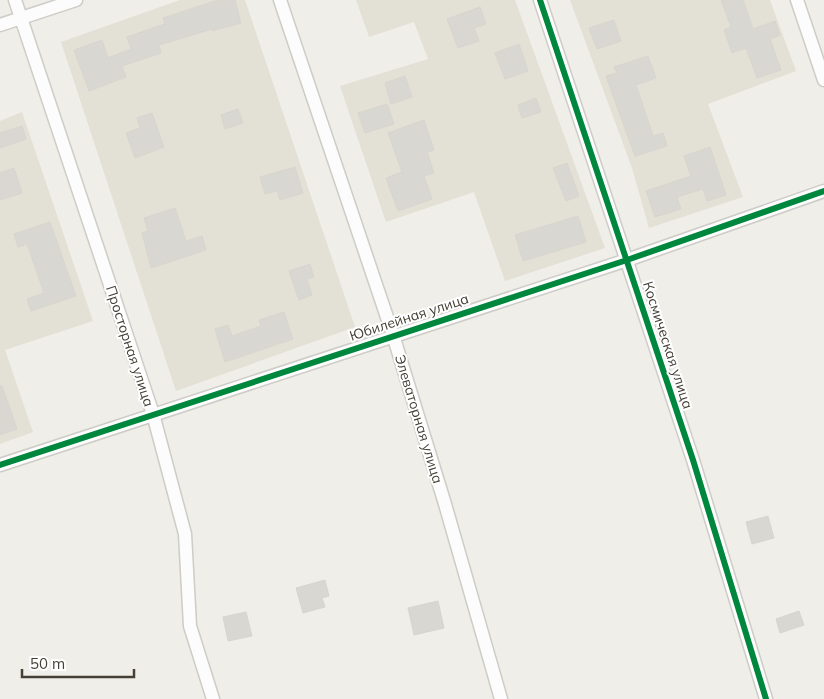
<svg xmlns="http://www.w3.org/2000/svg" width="824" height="699" font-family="Mulish,sans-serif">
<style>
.residential{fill:#e3e0d6}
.building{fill:#d8d7d1;stroke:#d7d5ce}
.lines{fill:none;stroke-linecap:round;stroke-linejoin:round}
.minor-casing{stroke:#cdccc6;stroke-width:15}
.minor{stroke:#fdfcfc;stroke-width:12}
.cycleway-casing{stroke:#fff;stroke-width:9}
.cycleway{stroke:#00873e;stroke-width:6}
.labels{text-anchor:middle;stroke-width:4;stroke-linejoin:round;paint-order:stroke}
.street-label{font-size:14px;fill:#444035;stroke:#fff}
</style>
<rect width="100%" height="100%" fill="#efeee8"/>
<g class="residential">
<path d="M180,0H245L355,327L176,391L61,42Z"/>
<path d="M356,0H515L605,248L505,281L474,192L386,222L340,86L428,59L414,22L369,37Z"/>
<path d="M570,0H770L796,71L708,104L743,197L649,228L632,168Z"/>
<path d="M22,112L93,321L5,350L33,432L0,444V121Z"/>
</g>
<g class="building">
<path d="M218,0H235L241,23L212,31V29L159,45L161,53L122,66L126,77L89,91L74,50L102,40L108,58L131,49L127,37L165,24L163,18Z"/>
<path d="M721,0H743L753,29L775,21L780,35L770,39L781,70L757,78L746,48L732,53L724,30L731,27Z"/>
<path d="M480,7L486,24L474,28L479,41L458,48L447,19Z"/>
<path d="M614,20L621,41L597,49L589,28Z"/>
<path d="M519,44L528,71L505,79L495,53Z"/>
<path d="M648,56L656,78L636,85L653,136L663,133L667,146L635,156L606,76L617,73L614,67Z"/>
<path d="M405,76L412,97L391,104L385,83Z"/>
<path d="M536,98L541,112L522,118L518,105Z"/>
<path d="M387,104L394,124L365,133L358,113Z"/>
<path d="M238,109L243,123L225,129L221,115Z"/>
<path d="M152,113L164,147L135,158L126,133L140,128L137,118Z"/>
<path d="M424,120L434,150L427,152L434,173L424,176L432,199L398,211L386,178L402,172L388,133Z"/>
<path d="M22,126L26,139L0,148V133Z"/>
<path d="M710,147L726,195L707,201L703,189L677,197L681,209L655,217L646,191L691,176L684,156Z"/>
<path d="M567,163L579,196L566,201L553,168Z"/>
<path d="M295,167L303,193L280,200L277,191L265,194L260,177Z"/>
<path d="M14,168L22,193L0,200V173Z"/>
<path d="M175,208L186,241L202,236L206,250L151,268L142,233L148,231L144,218Z"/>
<path d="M578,216L586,242L523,261L515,235Z"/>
<path d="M50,222L76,296L31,311L27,299L44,293L27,244L18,247L14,234Z"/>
<path d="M310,264L314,277L307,279L312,295L299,300L289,271Z"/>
<path d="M284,312L293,339L225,362L215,329L228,325L232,336L261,326L259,320Z"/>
<path d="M0,386H2L17,429L0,435Z"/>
<path d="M768,516L774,538L752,544L746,522Z"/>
<path d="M325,580L329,596L322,598L325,607L303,613L296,588Z"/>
<path d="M438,601L444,628L414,635L408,608Z"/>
<path d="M799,611L804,625L780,633L776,619Z"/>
<path d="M246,612L252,636L228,641L223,617Z"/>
</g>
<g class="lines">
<g class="minor-casing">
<g id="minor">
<path d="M15,0L153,414L185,534L190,626L213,699"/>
<path d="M280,0L393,335L445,504L501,699"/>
<path d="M540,0L693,460L766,699"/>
<path d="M797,0L824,80"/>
<path d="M0,25L76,0"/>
<path d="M0,465L627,260L824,191"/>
</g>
</g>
<use href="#minor" class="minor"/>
<g class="cycleway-casing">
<g id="cycleway">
<path d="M540,0L693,460L766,699"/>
<path d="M0,465L627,260L824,191"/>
</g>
</g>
<use href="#cycleway" class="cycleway"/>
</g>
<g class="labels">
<g class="street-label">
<text transform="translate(409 317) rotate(-18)" y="5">Юбилейная улица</text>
<text transform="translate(668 345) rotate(72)" y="5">Космическая улица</text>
<text transform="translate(130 346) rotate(72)" y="5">Просторная улица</text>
<text transform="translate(419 419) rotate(73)" y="5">Элеваторная улица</text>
</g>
</g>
<path d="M22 669v8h112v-8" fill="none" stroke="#444035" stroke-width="2.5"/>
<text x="30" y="669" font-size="15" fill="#444035" stroke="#ffffff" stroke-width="4" paint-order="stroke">50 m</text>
</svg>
